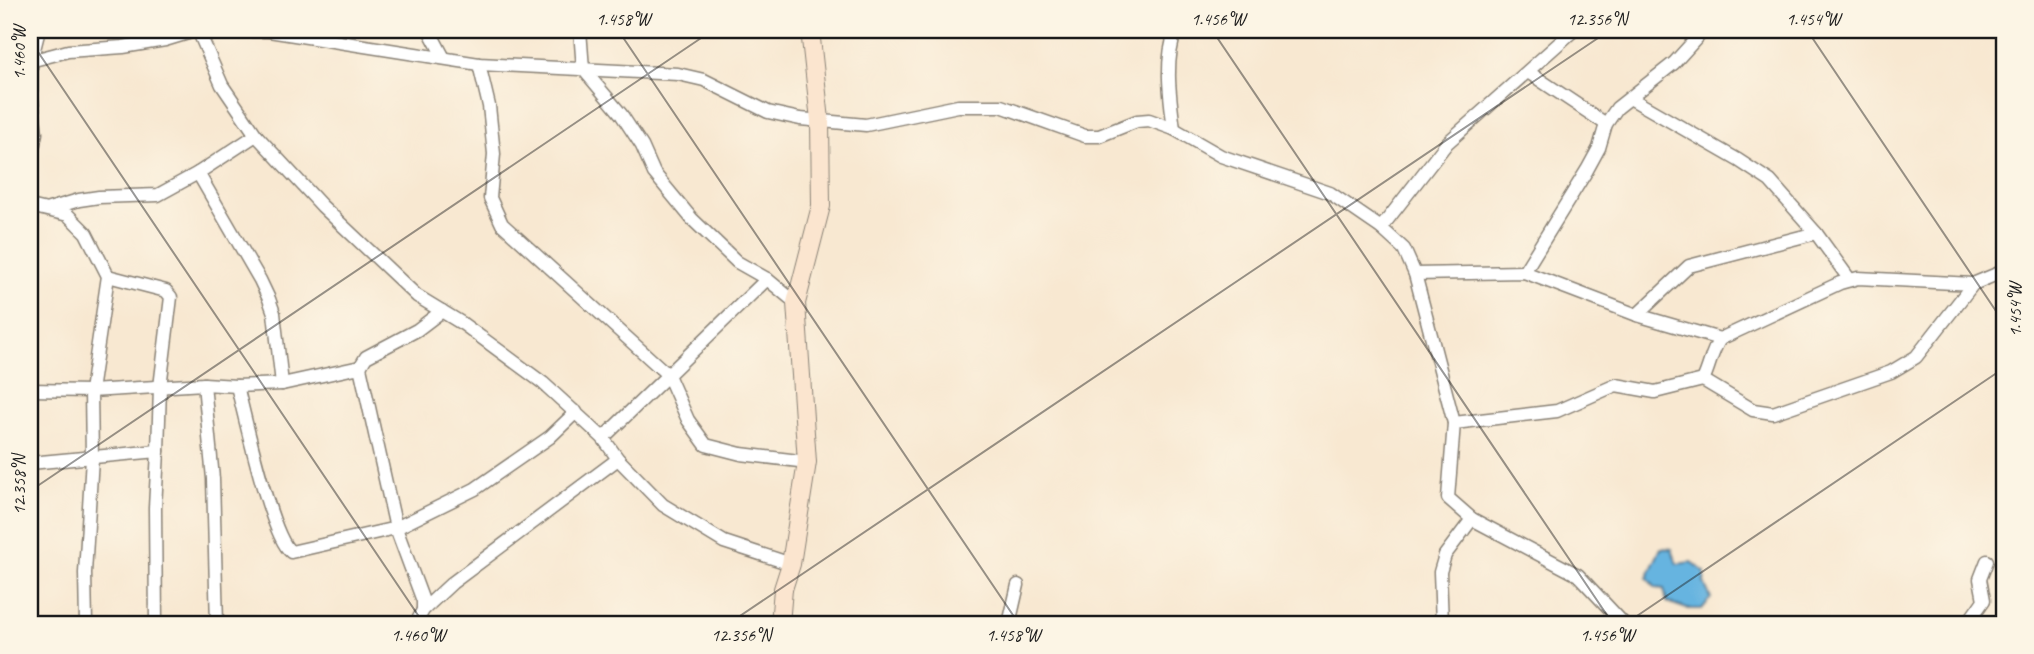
<svg xmlns="http://www.w3.org/2000/svg" width="2034" height="654" font-family="Caveat,sans-serif">
<style>
.water{fill:#66b4e0;stroke:#41687e;stroke-width:2}
.lines{fill:none;stroke-linecap:round;stroke-linejoin:round}
.street-casing{stroke:#8a8276;stroke-width:15}
.secondary-casing{stroke:#8a8276;stroke-width:20}
.street{stroke:#fff;stroke-width:12}
.secondary{stroke:#fbe5cf;stroke-width:18}
.ticks{fill:none;stroke:#1c1c1c;stroke-width:2;stroke-opacity:0.45}
.neatline{fill:none;stroke:#1c1c1c;stroke-width:2.5}
.ticks-label{font-size:18px;text-anchor:middle;fill:#1c1c1c}
</style>
<rect width="100%" height="100%" fill="#fcf5e5"/>
<filter id="ink" filterUnits="userSpaceOnUse"><feTurbulence type="fractalNoise" baseFrequency=".0143" numOctaves="2"/><feDisplacementMap in="SourceGraphic" scale="14" xChannelSelector="R" yChannelSelector="G"/><feConvolveMatrix kernelMatrix="1 2 1 2 8 2 1 2 1" color-interpolation-filters="sRGB"/></filter>
<filter id="wash" filterUnits="userSpaceOnUse"><feTurbulence type="fractalNoise" baseFrequency=".00686" numOctaves="4" result="noise"/><feDisplacementMap in="SourceGraphic" scale="28" xChannelSelector="R" yChannelSelector="G"/><feGaussianBlur stdDeviation="1.57" result="paint"/><feColorMatrix in="noise" values="0 0 0 0 0 0 0 0 0 0 0 0 0 0 0 0 0 1.4 0 .05"/><feComposite in="paint" operator="in"/></filter>
<g filter="url(#wash)">
<rect width="100%" height="100%" fill="#f8e8d1"/>
<path class="water" d="M1661,548L1672,549L1677,564L1691,562L1705,572L1704,583L1711,598L1702,609H1687L1667,602L1664,589L1656,588L1647,578Z"/>
</g>
<g filter="url(#ink)">
<g class="lines">
<g class="street-casing">
<g id="street">
<path d="M198,30L222,85L256,135L322,206L417,296L463,324L543,383L603,438L618,459L663,505L724,542L791,564"/>
<path d="M429,30L444,58"/>
<path d="M580,30L583,69L621,114L642,146L654,173L692,219L737,262L767,279L796,303"/>
<path d="M30,61L68,51L123,47L165,40L198,30L269,31L479,64L678,74L704,80L768,112L800,119L866,125L958,106H1001L1085,136H1099L1137,121L1149,120L1174,129L1221,156L1330,193L1381,228L1404,249L1415,274L1454,423L1448,498L1472,519L1578,575L1624,624"/>
<path d="M479,64L489,106L494,154L490,198L502,224L668,375L688,420L706,445L741,454L807,462"/>
<path d="M1528,72L1606,124"/>
<path d="M1630,98L1738,160L1770,181L1816,233L1850,280"/>
<path d="M1174,129C1170,97 1164,61 1176,30"/>
<path d="M256,135L198,173L260,280L269,299L274,313L282,384"/>
<path d="M30,165L36,133L31,93V61L39,30"/>
<path d="M30,206L68,215L86,233L108,276L91,391L92,458L85,573L86,624"/>
<path d="M49,209L79,200L99,197L158,195L198,173"/>
<path d="M1381,228L1447,143L1574,30"/>
<path d="M1524,272L1587,170L1599,148L1606,124L1617,108L1674,63L1704,30"/>
<path d="M1415,274L1524,272L1637,315L1720,339"/>
<path d="M108,276L166,291L171,297L160,387L158,451"/>
<path d="M1637,315L1689,266L1816,233"/>
<path d="M360,367L366,357L417,330L442,311"/>
<path d="M1703,380L1753,410L1773,413L1891,372L1916,357L1973,284L2004,271"/>
<path d="M204,384L237,386L282,384L360,367L396,528L423,601V610"/>
<path d="M237,386C245,417 271,537 291,552L396,528L475,489L550,437L576,412"/>
<path d="M30,390L91,391L204,384L213,479L217,624"/>
<path d="M1454,423L1557,411L1616,385L1655,392L1703,380C1710,366 1711,352 1720,339L1840,283L1858,278L1973,284"/>
<path d="M603,438L767,279"/>
<path d="M30,463L158,451L155,508L156,624"/>
<path d="M416,624L423,610L452,583L618,459"/>
<path d="M1009,624L1018,585"/>
<path d="M1442,624L1440,572L1445,555L1472,519"/>
<path d="M1967,624L1984,600L1980,579L1987,561"/>
</g>
</g>
<g class="secondary-casing">
<path id="secondary" d="M780,624L783,589L791,564L807,462L796,303L821,206L820,120L810,30"/>
</g>
<use href="#street" class="street"/>
<use href="#secondary" class="secondary"/>
</g>
</g>
<path class="ticks" d="M618,30L1019,624M1212,30L1613,624M1807,30L2004,323M30,40L424,624M30,491L713,30M728,624L1610,30M1625,624L2004,368"/>
<rect width="2034" height="654" fill="none" stroke="#fcf5e5" stroke-width="77"/>
<rect x="38" y="38" width="1958" height="578" class="neatline"/>
<g class="ticks-label">
<text x="623" y="25">1.458°W</text>
<text x="1218" y="25">1.456°W</text>
<text x="1597" y="25">12.356°N</text>
<text x="1813" y="25">1.454°W</text>
<text transform="translate(19 53) rotate(-90)" y="6">1.460°W</text>
<text transform="translate(2015 310) rotate(-90)" y="6">1.454°W</text>
<text transform="translate(19 485) rotate(-90)" y="6">12.358°N</text>
<text x="418" y="641">1.460°W</text>
<text x="741" y="641">12.356°N</text>
<text x="1013" y="641">1.458°W</text>
<text x="1607" y="641">1.456°W</text>
</g>
</svg>
